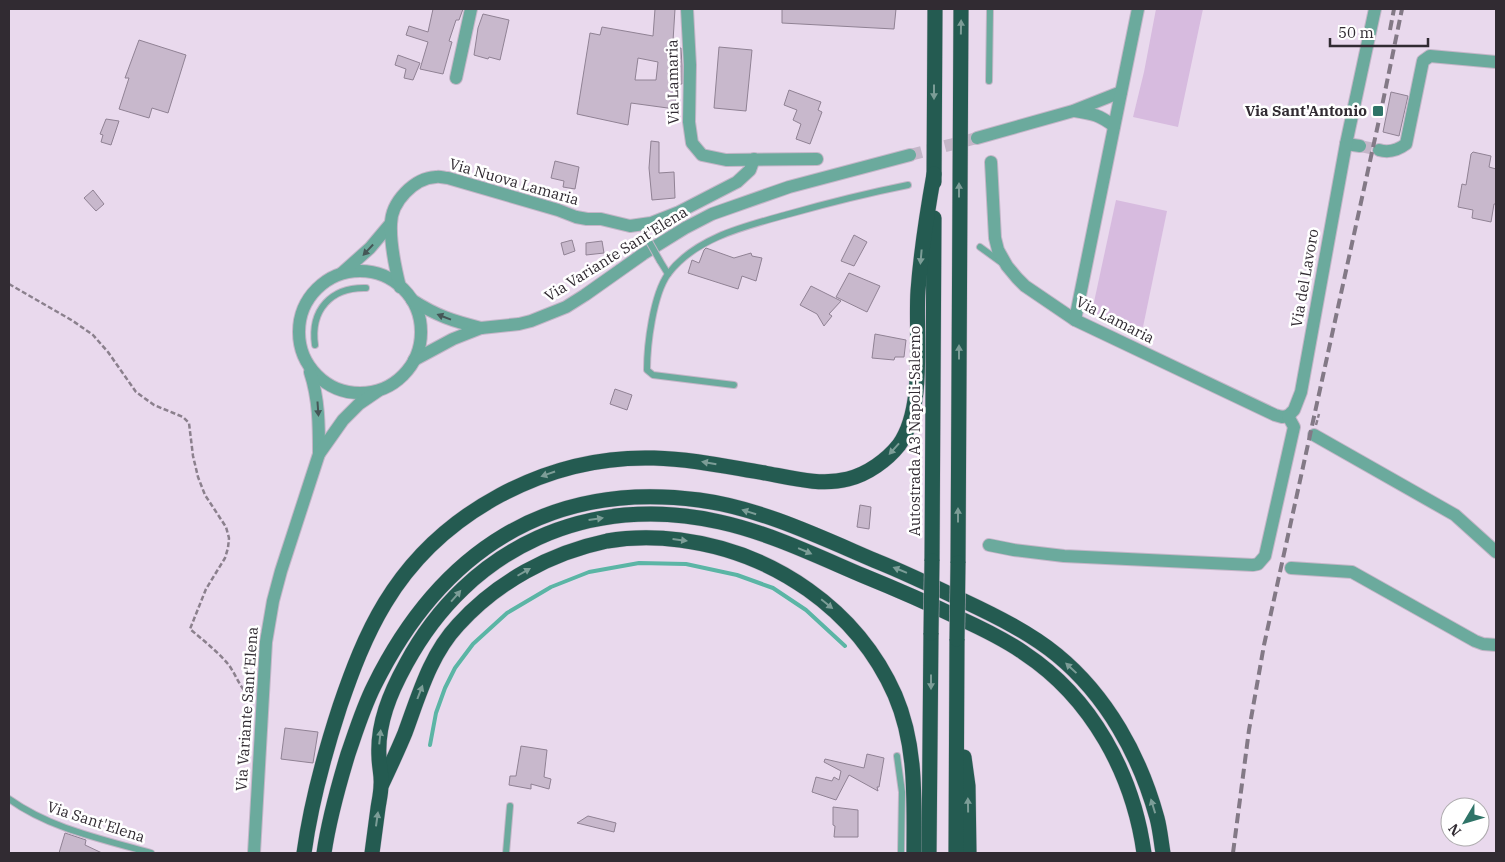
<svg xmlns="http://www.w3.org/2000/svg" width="1505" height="862" font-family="'IBM Plex Serif',serif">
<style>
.green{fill:#d7bbdf}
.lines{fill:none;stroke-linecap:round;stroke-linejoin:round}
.stream{stroke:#5bb5a5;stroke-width:4}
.building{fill:#c8b8cc;stroke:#908294;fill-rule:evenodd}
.street-tunnel{stroke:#c4b6c8;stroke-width:12;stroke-dasharray:12 6;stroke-linecap:butt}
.lane-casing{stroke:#c4b6c8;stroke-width:8}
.street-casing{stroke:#c4b6c8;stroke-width:14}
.highway-casing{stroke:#c4b6c8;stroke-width:16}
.path{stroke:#8b808d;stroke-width:2.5;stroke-dasharray:5 2.5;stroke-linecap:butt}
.lane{stroke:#6baa9d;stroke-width:6}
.street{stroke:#6baa9d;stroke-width:12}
.highway{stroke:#245b51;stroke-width:15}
.rail{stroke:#837986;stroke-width:4;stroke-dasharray:10 5;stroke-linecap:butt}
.lane-bridge-casing{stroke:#c4b6c8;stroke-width:8;stroke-linecap:butt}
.highway-bridge-casing{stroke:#c4b6c8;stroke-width:16;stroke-linecap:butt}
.lane-bridge{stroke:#6baa9d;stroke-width:6}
.highway-bridge{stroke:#245b51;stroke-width:15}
.oneway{fill:#7c9d97}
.oneway2{fill:#455757}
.poi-dot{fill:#2f7468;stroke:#fff;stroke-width:2}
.labels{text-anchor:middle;stroke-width:5;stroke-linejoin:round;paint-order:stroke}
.street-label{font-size:15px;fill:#312b32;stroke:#fff}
.poi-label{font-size:15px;font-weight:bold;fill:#312b32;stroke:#fff;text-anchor:end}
</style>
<rect width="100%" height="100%" fill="#e9d9ed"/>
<g class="green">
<path d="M1156,9H1203L1178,127L1133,117L1144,72Z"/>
<path d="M1116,200L1167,211L1143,327L1091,316Z"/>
</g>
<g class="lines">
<path class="stream" d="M430,745L436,713L445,688L455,668L473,644L507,613L551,587L589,572L639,563L686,564L737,575L773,588L806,610L845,646"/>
</g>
<g class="building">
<path d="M433,9H463L459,20H456L449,41L452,42L443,74L420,69L428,42L406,35L409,26L428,32Z"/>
<path d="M655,9H675L673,41H679L678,48H681L682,65V84H677L675,109L631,103L628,125L577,114L590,33L600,35L602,27L653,36ZM638,58L658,62L656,80H635Z"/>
<path d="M782,9H896L894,29L782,23Z"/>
<path d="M483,14L509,20L500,60L489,57L488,59L474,55L478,28Z"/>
<path d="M139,40L186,55L168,113L152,108L149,118L119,109L129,78H125Z"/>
<path d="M719,47L752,50L746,111L714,108Z"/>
<path d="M398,55L420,63L413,80L404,78L406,69L395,65Z"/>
<path d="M789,90L821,102L818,110L822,112L810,144L796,139L801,124L793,120L797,110L784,105Z"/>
<path d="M1391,92L1408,96L1399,136L1383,132Z"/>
<path d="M106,119L119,121L111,145L101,142L103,135L100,134Z"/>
<path d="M651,141L659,142V173L674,172L675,198L652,200L649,168Z"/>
<path d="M1473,152L1491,156L1489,167L1496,169V204H1494L1491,222L1472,218L1473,210L1458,207L1462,184L1466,185L1471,154Z"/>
<path d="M555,161L579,167L575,189L563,187L564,181L551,178Z"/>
<path d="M93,190L104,204L96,211L84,198Z"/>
<path d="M854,235L867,242L854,266L841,261Z"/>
<path d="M572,240L575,251L564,255L561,243Z"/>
<path d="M602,241L604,253L586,255V243Z"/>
<path d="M706,248L734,258L751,253L752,256L762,258L756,281L742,276L738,289L688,273L692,260L699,263L704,250Z"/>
<path d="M849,273L880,286L867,312L836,297Z"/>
<path d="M811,286L841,301L829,314L832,316L824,326L817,314L800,305Z"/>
<path d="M875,334L906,340L904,357H895L894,360L872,358Z"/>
<path d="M615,389L632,395L627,410L610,404Z"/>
<path d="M860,505L871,507L869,529L857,527Z"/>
<path d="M285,728L318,732L313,763L281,759Z"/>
<path d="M521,746L547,750L544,777L551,779L549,789L531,784V789L509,785L510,776H516Z"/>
<path d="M867,754L884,758L879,787H877L878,791L849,775L836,800L812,792L816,777L832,781L834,777L839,780L841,771L824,762L825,759L864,768Z"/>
<path d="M833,807L858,810V837H834L835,826L833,825Z"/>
<path d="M588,816L616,823L614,832L577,823Z"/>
<path d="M65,833L86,840L85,845L102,853H59Z"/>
</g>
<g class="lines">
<g class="street-tunnel">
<path d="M1360,146L1379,150"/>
<path d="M910,155L977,138"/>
</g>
<g class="lane-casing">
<g id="lane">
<path d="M989,81L990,9"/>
<path d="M980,247L1002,263"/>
<path d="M660,261L668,274"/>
<path d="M315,345C310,310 331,287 366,288"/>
<path d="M734,385L653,375L647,370C647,345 653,295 668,274C696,237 746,226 789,214C828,203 868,193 908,185"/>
<path d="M897,756L902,792L901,853"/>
<path d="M9,799C51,829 102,839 151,853"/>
<path d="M506,853L510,806"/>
</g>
</g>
<g class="street-casing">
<g id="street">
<path d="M687,9L690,65L689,122L692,143L702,155L726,160L817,159"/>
<path d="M456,78L471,9"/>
<path d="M1075,111C1094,114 1099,115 1114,126"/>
<path d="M977,138L1073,111L1121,92"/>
<path d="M1346,144L1360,146"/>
<path d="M1379,150C1389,153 1398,150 1406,144L1423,61L1430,56L1496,62"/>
<path d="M991,162L995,238L998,250L1007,266L1017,278L1025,286L1075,320L1275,415L1282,417L1288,416"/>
<circle cx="360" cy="332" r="61"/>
<path d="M342,273L370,248L391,223"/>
<path d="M400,287C395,267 390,245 391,224C391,202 414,178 436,177C440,176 444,178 448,178L558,210L576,217L587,219H601L630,226L651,223L679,212L737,182L750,170L754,159"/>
<path d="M412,300C437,316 453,321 481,328"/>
<path d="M1075,320L1138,9"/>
<path d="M414,360L453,339L481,328L519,324L531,321L566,307L585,295L643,254L685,228L712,214L789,187L910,155"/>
<path d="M310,372C319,399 319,426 319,454"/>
<path d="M1288,416L1294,410L1301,392L1346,144L1375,9"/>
<path d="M1314,435L1455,515L1496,552"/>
<path d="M989,545L1014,550L1064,556L1253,565L1258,564L1265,556L1294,427L1288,416"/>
<path d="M1291,568L1352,572L1475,641L1483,644L1496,645"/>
<path d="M254,853L266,642L273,601L281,571L319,454L343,420L359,404L378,391"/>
</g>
</g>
<g class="highway-casing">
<g id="highway">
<path d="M934,182L935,9"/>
<path d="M932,561L934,218"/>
<path d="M958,563L961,9"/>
<path d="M964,757L968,786L969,853"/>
<path d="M382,784C390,767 398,750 405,733C419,695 430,655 458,625C497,582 550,553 607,541C631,537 656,537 680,540C773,552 857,609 895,695C917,746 914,800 914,853"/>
<path d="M304,853C311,803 324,755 340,706C352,671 365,636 385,603C440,512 547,455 654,458C692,459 728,467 765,473C792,478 821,486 848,479C868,474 887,460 899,445C926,407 915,335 918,291C921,251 927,213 934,174"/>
<path d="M324,853C329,819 338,787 348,754C356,731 363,708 374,686C440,552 548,480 699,500C760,508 820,537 876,561C906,573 935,587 964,601C996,616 1030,633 1057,655C1107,696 1140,756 1157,818C1160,829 1161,841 1163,853"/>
<path d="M372,853C374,838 376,823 378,808C379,801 381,793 381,785C382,776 379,766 379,757C377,724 390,693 406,664C469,547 590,492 720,522C770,533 817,556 864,576C896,589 928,603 959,618C981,628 1004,639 1024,653C1092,698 1133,774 1144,853"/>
<path d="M929,853L931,633"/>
<path d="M956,853L957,639"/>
</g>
</g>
<g class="path">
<path d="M9,284L73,321L93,335L108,352L136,392L154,405L183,417L189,423L193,456L198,477L205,495L226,527L229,538L228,548L225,558L206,589L190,629C203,640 217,651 228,664C236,674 240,689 250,696"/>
<path d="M1316,425L1319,414"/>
</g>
<use href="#lane" class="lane"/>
<use href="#street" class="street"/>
<use href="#highway" class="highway"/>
<g class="rail">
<path d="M1390,30L1394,9"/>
<path d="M1233,853L1249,730L1264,645L1381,111L1402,9"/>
</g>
<g class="lane-bridge-casing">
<path id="lane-bridge" d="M646,236L660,261"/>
</g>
<g class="highway-bridge-casing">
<g id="highway-bridge">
<path d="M931,633L932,561"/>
<path d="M957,639L958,563"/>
</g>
</g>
<use href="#lane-bridge" class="lane-bridge"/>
<use href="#highway-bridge" class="highway-bridge"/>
</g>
<defs><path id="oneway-solid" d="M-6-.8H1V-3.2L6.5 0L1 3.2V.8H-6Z" transform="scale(1.25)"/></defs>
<g class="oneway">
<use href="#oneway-solid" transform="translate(961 27) rotate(-89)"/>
<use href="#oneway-solid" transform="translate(934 92) rotate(90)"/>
<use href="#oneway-solid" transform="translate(959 190) rotate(-90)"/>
<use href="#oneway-solid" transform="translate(921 257) rotate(95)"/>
<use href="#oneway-solid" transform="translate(959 352) rotate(-90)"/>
<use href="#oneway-solid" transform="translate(894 449) rotate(132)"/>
<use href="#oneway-solid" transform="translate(709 463) rotate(-170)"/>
<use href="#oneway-solid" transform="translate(548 474) rotate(161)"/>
<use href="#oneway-solid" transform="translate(749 512) rotate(-162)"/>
<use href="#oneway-solid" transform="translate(958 515) rotate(-90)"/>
<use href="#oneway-solid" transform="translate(596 519) rotate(-8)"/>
<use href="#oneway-solid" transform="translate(680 540) rotate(7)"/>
<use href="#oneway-solid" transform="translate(805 551) rotate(23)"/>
<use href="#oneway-solid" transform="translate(900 570) rotate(-158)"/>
<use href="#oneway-solid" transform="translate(524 572) rotate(-30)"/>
<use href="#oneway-solid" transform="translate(456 596) rotate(-49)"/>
<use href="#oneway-solid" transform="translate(827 604) rotate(39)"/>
<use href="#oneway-solid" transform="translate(1071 668) rotate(-137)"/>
<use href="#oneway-solid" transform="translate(931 682) rotate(90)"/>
<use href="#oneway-solid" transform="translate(420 692) rotate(-69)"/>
<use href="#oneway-solid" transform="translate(380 737) rotate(-84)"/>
<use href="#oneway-solid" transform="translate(968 805) rotate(-91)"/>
<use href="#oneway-solid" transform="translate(1153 806) rotate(-107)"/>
<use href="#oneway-solid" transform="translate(377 819) rotate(-82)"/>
</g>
<g class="oneway2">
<use href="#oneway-solid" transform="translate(368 250) rotate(133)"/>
<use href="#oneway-solid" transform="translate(444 317) rotate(-159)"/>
<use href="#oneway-solid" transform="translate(318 409) rotate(86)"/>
</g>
<rect class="poi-dot" x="1372" y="105" width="12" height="12" rx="2.5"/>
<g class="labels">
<g class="street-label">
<text transform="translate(673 82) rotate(-91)" y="5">Via Lamaria</text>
<text transform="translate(514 182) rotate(16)" y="5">Via Nuova Lamaria</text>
<text transform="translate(616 254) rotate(-32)" y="5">Via Variante Sant'Elena</text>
<text transform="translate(1305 278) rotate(-80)" y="5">Via del Lavoro</text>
<text transform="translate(1115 320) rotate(27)" y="5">Via Lamaria</text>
<text transform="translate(915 431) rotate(-90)" y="5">Autostrada A3 Napoli-Salerno</text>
<text transform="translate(247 709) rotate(-86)" y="5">Via Variante Sant'Elena</text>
<text transform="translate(96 822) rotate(18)" y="5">Via Sant'Elena</text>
</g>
<g class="poi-label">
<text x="1367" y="116">Via Sant'Antonio</text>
</g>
</g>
<rect width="1505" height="862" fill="none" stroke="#312b32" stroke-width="20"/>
<g transform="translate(1465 822) rotate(232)"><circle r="24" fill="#ffffff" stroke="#adaaad"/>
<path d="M0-4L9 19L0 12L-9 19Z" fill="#2f7468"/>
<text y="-8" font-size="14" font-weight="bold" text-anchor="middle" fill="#312b32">N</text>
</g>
<path d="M1330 38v8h98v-8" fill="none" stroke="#312b32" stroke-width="2.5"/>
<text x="1338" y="38" font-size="15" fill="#312b32" stroke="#ffffff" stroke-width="4" paint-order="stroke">50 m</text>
</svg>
